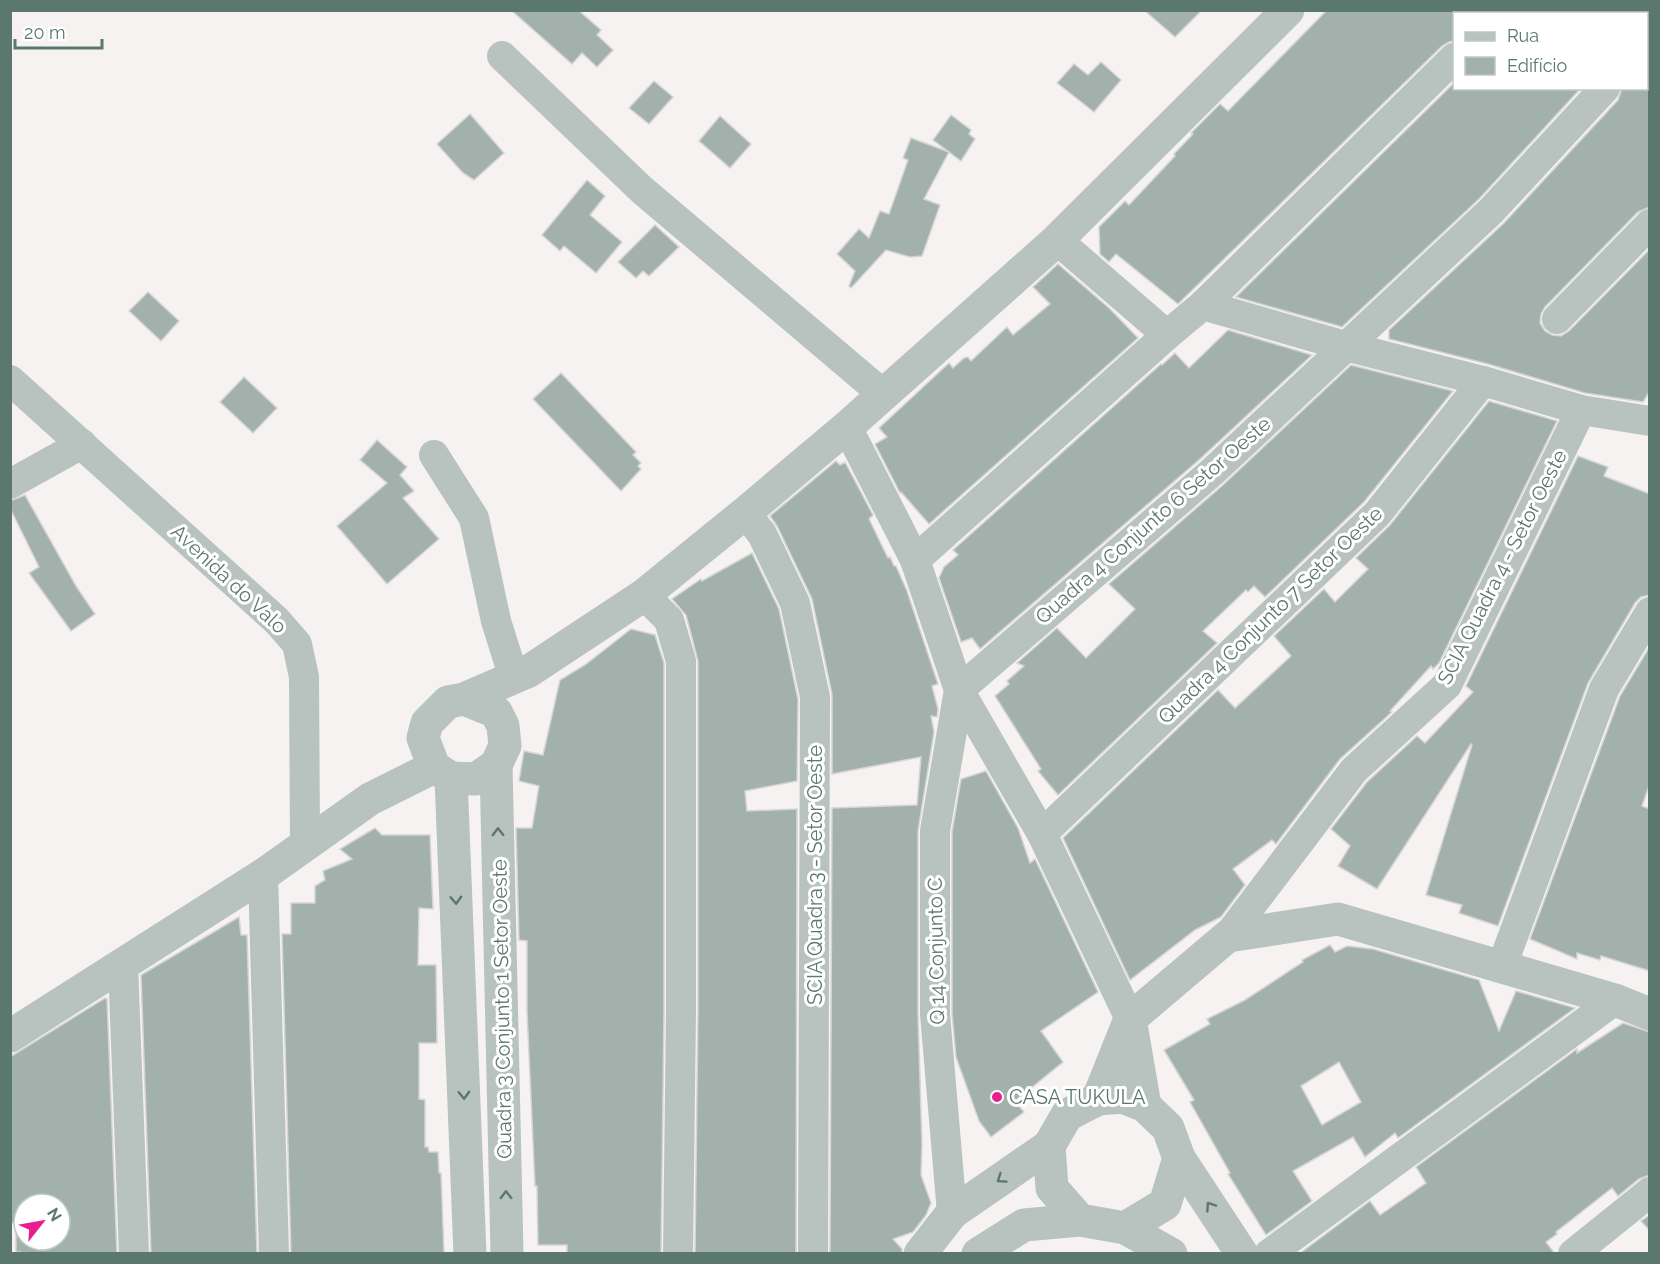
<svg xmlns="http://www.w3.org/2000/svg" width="1660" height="1264" font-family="Raleway,sans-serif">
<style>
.building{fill:#a2b1ac;stroke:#d6d4d4;stroke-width:1.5;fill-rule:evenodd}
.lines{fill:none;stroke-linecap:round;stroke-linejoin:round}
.minor{stroke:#b8c2bf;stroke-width:30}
.tertiary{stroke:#b8c2bf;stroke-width:33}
.oneway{stroke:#5b786e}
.poi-dot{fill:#e81e8e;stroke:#fff;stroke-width:2}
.labels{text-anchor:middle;stroke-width:6;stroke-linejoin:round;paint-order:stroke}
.street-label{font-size:20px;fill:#5b786e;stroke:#fff}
.poi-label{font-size:20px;fill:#5b786e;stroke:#fff;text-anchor:start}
</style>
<rect width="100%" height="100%" fill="#f5f2f1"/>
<g class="building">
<path d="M511,10H578L601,30L597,35L613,50L597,67L582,53L572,64Z"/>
<path d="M1144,10H1202L1175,37Z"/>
<path d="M1327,10H1479L1476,14H1455V41L1449,42L1442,46L1178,304L1116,254L1109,262L1100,254L1099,227L1125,201L1129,205L1175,156L1174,154L1193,134L1191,133L1220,104L1228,111Z"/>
<path d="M1101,62L1121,80L1094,112L1057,83L1074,64L1088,75Z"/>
<path d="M654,81L673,97L649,124L629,108Z"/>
<path d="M1455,82V88H1581L1479,199L1342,327L1236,297Z"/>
<path d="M1622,88H1650V207L1638,212L1545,307L1541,314L1540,323L1545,331L1552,335L1561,336L1569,331L1650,249V391L1643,402L1585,393L1488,364L1389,339V330L1504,223L1618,100Z"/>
<path d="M470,114L504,153L474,180L463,173L437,144Z"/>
<path d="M951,115L971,130L969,134L975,139L961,161L933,140Z"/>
<path d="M720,116L751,144L730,168L699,141Z"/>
<path d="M911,138L949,152L924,199L940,205L922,256L910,257L886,250L851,288L849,286L855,271L837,254L859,229L869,238L880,211L889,214L908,160L903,158Z"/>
<path d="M587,180L605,196L590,215L622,242L596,273L564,246L560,251L542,235Z"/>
<path d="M655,225L679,247L649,276L643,271L636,278L618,262Z"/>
<path d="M1058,264L1109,308L1138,338L929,524L901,492L900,493L875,444L887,437L879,428L949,363L953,368L964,358L968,357L971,361L1007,327L1013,335L1050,304L1033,287Z"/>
<path d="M148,292L179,321L161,341L129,311Z"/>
<path d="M1228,330L1312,355L1200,459L980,649L972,638L961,642L939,578L944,567L958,555L953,550L1161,364L1162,365L1175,353L1189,368Z"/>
<path d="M1351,365L1453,391L1364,502L1265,597L1254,586L1248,592L1246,590L1203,631L1217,643L1058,795L1038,771L1041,769L995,696L1009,684L1007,681L1024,666L1017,663L1057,628L1086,658L1135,609L1109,584L1223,485Z"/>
<path d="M561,373L636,452L633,455L641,463L638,466L641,469L621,491L533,399Z"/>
<path d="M244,377L277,408L253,433L220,402Z"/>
<path d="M1489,401L1557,421L1439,663L1433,669L1431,666L1390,711L1392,712L1340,759L1276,844L1272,840L1233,869L1245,885L1221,917L1195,930L1130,980L1063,838L1218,690L1235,708L1291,656L1274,636L1324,589L1335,602L1368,569L1356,558L1390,525Z"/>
<path d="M377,440L407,467L400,475L414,491L403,498L439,539L387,584L337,526L387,483L360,460Z"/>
<path d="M1578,456L1608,467L1604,476L1650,494V595L1641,597L1635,603L1588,683L1498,926L1459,913L1462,905L1426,895L1472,745L1471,744L1377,889L1338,866L1350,846L1331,829L1367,782L1417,736L1425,743L1473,692L1466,686Z"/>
<path d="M836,461L840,465L845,462L873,515L869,519L888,558L890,557L894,566H896L907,591L938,684L932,686L938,709L937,717L931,716L934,732L918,831V1014L922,1145L921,1175L931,1203L926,1215L913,1232L893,1239L902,1249V1254H830L832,808L917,805L921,757L832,774V694L812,599L777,526L770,516Z"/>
<path d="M25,495L76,586L95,614L71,631L29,573L39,567L10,508V501Z"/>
<path d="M752,553L779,609L798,699L797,781L745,791L747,811L797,809L796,1254H695L698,1011V661L686,615L672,599L701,579L702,581Z"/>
<path d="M631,629L655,635L664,663V1011L661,1254H567V1245H538L537,1186H535L527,1011V941L519,940L516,828H532L539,786L519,781L524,751L543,755L560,680L585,665Z"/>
<path d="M1650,646V783L1642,806L1650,809V971L1601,956L1600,960L1577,953V959L1530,939L1620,696Z"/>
<path d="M986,771L1018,828L1030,863L1035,859L1098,992L1041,1031L1063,1062L1015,1101L1024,1112L991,1137L979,1121L956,1057L952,1013V832L961,779Z"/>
<path d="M375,828L382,835H430L433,909L419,908L418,965H436L437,1043H419V1099L425,1100V1147H428L429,1152H438L439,1173H441L444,1253L291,1254L282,934H291V903H315V886L325,880L323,871L352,859L340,849Z"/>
<path d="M239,917L241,935H247L257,1254H151L141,975Z"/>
<path d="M1330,945L1335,952L1347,946L1373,949L1479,980L1499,1031L1516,991L1575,1008L1398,1138L1395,1133L1365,1157L1353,1137L1293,1171L1312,1201L1266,1235L1228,1174L1230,1173L1190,1102L1194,1100L1164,1050L1210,1024L1207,1019L1245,1000L1303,962L1302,960ZM1339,1062L1361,1102L1322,1125L1301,1086Z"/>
<path d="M105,998L107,999L117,1254H21V1252H16V1223H10V1057ZM24,1204H60V1240H24Z"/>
<path d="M1623,1023L1650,1032V1175L1639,1179L1618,1196L1612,1188L1556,1232L1557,1234L1546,1242L1555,1254H1299L1370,1201L1380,1215L1426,1183L1416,1167L1577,1049V1053Z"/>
<path d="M1650,1215V1231L1641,1221Z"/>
</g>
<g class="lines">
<g class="minor">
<path d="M1500,14L1503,10"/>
<path d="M1646,45L1650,41"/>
<path d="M502,56L642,190L884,395"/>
<path d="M1057,240L1167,335"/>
<path d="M1203,305L1345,346L1483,381L1581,410L1650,421"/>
<path d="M1557,319L1650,224"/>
<path d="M10,380L277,621L297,644L304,677L305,845"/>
<path d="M847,427L915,560L959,690L1042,834L1130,1019"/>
<path d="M434,455L474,518L496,621L514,678"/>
<path d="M10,484L82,444"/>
<path d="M745,513L762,534L795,603L815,697L813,1254"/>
<path d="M915,560L1167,335L1203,305L1454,58"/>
<path d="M644,595L669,620L681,661V1011L678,1254"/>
<path d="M1042,834L1377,514L1483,381"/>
<path d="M263,875L274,1254"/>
<path d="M1228,936L1354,770L1447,685L1581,410"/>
<path d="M123,964L134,1254"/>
<path d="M1502,966L1604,689L1650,612"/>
<path d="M952,1213L935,1014V831L959,690L1212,472L1491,211L1605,88"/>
<path d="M1269,1254L1615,1000"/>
<path d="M1573,1254L1650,1192"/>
</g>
<g class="tertiary">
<path d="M464,699L496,712L503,726L505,746L496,765L476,779L451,778L434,767L423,738L427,723L448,702L464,699L529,671L644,595L745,513L847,427L1057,240L1288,10"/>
<path d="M496,765L507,1254"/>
<path d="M451,778L470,1254"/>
<path d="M1130,1019L1145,1106"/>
<path d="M10,1036L263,875L370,799L434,767"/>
<path d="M1098,1099L1130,1019L1228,936L1338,919L1615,1000L1650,1014"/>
<path d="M1179,1158L1242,1254"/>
<path d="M1125,1228L1165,1204L1179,1158L1168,1128L1145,1106L1122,1097L1098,1099L1067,1115L1049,1146L1052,1188L1080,1220L1125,1228L1171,1254"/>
<path d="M920,1254L952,1213L1049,1146"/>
<path d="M978,1254L1024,1225L1080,1220"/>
</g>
</g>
<defs><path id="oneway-chevron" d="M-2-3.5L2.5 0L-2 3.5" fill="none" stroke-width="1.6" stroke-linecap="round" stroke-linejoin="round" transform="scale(1.5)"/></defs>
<g class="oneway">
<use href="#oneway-chevron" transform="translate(498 832) rotate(-91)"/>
<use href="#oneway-chevron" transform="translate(456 900) rotate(88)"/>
<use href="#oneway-chevron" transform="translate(464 1095) rotate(88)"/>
<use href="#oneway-chevron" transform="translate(1001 1179) rotate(145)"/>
<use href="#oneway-chevron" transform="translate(506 1195) rotate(-91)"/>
<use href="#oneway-chevron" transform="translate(1210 1206) rotate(-124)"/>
</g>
<circle class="poi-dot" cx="997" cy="1097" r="6"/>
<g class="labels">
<g class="street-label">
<text transform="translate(1153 520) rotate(-41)" y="7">Quadra 4 Conjunto 6 Setor Oeste</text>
<text transform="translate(1502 567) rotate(-63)" y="7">SCIA Quadra 4 - Setor Oeste</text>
<text transform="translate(229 579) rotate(43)" y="7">Avenida do Valo</text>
<text transform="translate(1270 615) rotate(-44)" y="7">Quadra 4 Conjunto 7 Setor Oeste</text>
<text transform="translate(815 875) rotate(-90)" y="7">SCIA Quadra 3 - Setor Oeste</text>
<text transform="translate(936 951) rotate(-91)" y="7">Q 14 Conjunto C</text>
<text transform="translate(502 1009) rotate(-91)" y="7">Quadra 3 Conjunto 1 Setor Oeste</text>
</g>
<g class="poi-label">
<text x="1009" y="1104">CASA TUKULA</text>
</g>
</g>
<rect width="1660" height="1264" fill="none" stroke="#5b786e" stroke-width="24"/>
<rect x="1453" y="12" width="195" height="78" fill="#ffffff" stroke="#bdc9c5" stroke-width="1.5"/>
<rect x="1465" y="32" width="30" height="9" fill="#b8c2bf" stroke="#bdc9c5" stroke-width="1.5"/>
<text x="1507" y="42" font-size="18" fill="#5b786e">Rua</text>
<rect x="1465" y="57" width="30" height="18" fill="#a2b1ac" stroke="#bdc9c5" stroke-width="1.5"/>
<text x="1507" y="72" font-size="18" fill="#5b786e">Edifício</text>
<g transform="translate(42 1222) rotate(59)"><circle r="28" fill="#ffffff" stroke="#bdc9c5" stroke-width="1.5"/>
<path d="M0-4.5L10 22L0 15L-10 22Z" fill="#e81e8e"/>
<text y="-9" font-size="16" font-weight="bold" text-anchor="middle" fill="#5b786e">N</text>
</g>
<path d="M15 39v9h87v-9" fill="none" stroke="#5b786e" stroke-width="3"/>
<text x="24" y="39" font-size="18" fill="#5b786e" stroke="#ffffff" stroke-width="4.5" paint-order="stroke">20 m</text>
</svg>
